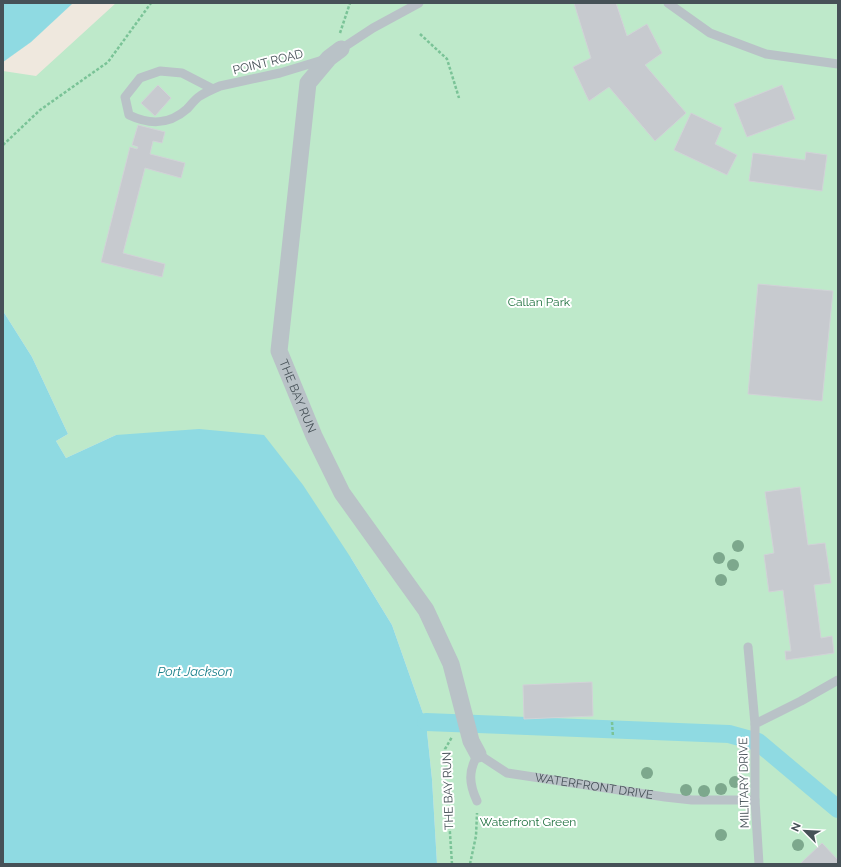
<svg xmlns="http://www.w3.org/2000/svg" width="841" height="867" font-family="Raleway,sans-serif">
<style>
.green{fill:#bee9ca}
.sand{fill:#efe8de}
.water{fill:#8fdae2}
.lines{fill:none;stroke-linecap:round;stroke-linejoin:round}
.canal{stroke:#8fdae2;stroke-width:18}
.building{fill:#c7cacf;stroke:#d1d3d7}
.path{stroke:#7ac397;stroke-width:2.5;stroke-dasharray:3 2;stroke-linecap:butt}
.lane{stroke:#b9c2c7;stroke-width:9}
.street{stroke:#b9c2c7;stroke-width:17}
.tree{fill:#7da88d}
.labels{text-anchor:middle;stroke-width:4;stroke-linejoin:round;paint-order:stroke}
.street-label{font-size:12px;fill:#465157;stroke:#fff}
.park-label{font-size:12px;fill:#1f713f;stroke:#fff}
.water-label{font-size:13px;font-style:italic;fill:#197f8a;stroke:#fff}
</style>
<rect width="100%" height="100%" fill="#efeced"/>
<path class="green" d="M73,3H838V864H437L432,779L426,722L392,625L351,558L116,435L66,458L56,441L68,434L32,357L3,311V62L31,42Z"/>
<path class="sand" d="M73,3H116L36,76L3,71V62L31,42Z"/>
<g class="water">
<path d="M3,3H73L31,42L3,62Z"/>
<path d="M3,311L32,357L68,434L56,441L66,458L116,435L199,429L264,435L303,485L351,558L392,625L426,722L432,779L437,864H3Z"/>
</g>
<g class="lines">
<path class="canal" d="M426,722L729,734L758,742L838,809"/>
</g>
<g class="building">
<path d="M574,3H616L627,36L647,24L662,53L645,65L686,113L655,141L609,87L589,101L573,67L591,58Z"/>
<path d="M158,85L171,98L155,116L141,103Z"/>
<path d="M782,85L795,119L747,137L734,104Z"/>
<path d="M691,113L722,128L715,144L737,155L727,175L674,150Z"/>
<path d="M138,125L165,132L162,143L153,141L150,154L185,163L181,178L145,168L123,253L165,264L162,277L101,262L130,147L137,149L138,147L132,145Z"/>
<path d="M806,152L827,155L822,191L749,181L753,153L805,160Z"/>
<path d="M758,284L833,291L822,401L748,394Z"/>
<path d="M800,487L808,545L825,543L831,583L814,585L821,638L832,636L834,653L786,660L785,651H791L783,590L769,592L764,555L774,553L765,492Z"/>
<path d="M592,682L593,716L524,719L523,685Z"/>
<path d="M822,843L838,860V864H800Z"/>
</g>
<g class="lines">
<g class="path">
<path d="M340,33L350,3"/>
<path d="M420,34L447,59L459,98"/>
<path d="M3,145L40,110L108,62L151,3"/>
<path d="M612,722L613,737"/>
<path d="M452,864L445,757V749L452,737"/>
<path d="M470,864L476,836L477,813"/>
</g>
<g class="lane">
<path d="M668,3L710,33L766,54L838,64"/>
<path d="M341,49L373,28L419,3"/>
<path d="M213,89L182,73L160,71L140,78L125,97L129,115C150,125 169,125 187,109C191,105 195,99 200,96C206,92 213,89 220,86L280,73L326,59"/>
<path d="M748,647L755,724"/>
<path id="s1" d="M477,801C469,784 468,771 478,754L507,773L665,797L692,800H755"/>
<path d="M759,864L755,800V724L801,701L838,680"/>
</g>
<path class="street" id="s2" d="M341,49L329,58L308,83L279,351L314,436L342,493L426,610L451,664L471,741L478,754"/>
</g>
<g class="tree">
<circle cx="738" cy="546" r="6"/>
<circle cx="719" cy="558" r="6"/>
<circle cx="733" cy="565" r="6"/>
<circle cx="721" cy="580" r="6"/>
<circle cx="647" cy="773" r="6"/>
<circle cx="735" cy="782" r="6"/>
<circle cx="721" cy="789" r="6"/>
<circle cx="686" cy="790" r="6"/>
<circle cx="704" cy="791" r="6"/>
<circle cx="721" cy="835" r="6"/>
<circle cx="798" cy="845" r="6"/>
</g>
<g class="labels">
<g class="street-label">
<text transform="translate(268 62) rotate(-14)" y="4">POINT ROAD</text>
<text dy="4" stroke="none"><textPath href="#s2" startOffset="366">THE BAY RUN</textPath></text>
<text transform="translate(744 783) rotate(-91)" y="4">MILITARY DRIVE</text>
<text dy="4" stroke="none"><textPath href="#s1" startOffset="172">WATERFRONT DRIVE</textPath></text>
<text transform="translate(448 791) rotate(-92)" y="4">THE BAY RUN</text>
</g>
<g class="park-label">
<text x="539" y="306">Callan Park</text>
<text x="528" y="826">Waterfront Green</text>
</g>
<g class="water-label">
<text x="195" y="676">Port Jackson</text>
</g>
</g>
<rect width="841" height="867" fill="none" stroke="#465157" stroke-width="8"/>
<g transform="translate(805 831) rotate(294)" stroke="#ffffff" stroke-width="3" paint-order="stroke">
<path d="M0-3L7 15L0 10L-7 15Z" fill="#465157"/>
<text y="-6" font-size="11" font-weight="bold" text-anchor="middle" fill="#465157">N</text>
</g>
</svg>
